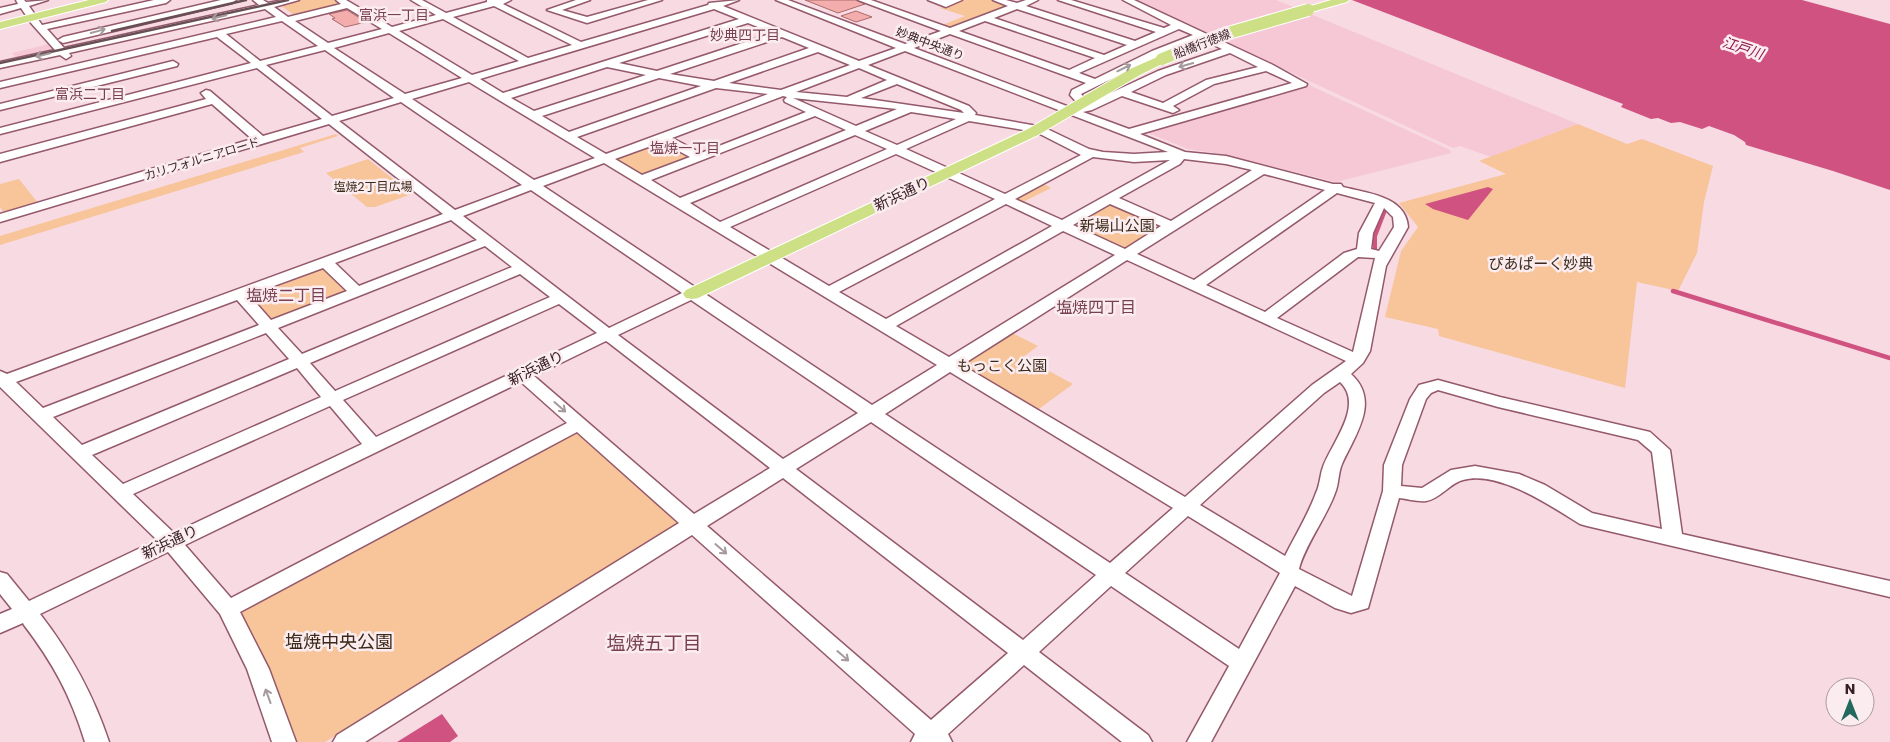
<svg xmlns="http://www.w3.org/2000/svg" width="1890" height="742" font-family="Poppins,'Noto Sans JP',sans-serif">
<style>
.built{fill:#f6c8d5}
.green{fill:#f8c499}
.water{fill:#d05280}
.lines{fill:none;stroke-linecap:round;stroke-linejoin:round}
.stream-far1{stroke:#d05280;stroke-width:4}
.stream{stroke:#d05280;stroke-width:4.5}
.building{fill:#f2adac;stroke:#ab6c6b}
.minor-casing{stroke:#94596b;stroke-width:3}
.major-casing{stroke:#fff;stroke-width:2}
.minor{fill:#fff;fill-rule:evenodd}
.major{fill:#cee085;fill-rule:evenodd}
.rail{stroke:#684e55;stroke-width:2.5}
.major-bridge-casing{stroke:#fff;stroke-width:14;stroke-linecap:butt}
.major-bridge{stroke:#cee085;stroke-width:12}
.oneway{stroke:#a59a9d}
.labels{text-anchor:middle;stroke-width:5;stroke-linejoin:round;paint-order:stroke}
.far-street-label{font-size:12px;fill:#381f26;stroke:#faecef}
.far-park-label{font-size:12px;fill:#3c2919;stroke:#faecef}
.far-neighbourhood-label{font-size:14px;fill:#794052;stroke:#faecef}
.far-water-label{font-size:14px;font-style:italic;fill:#8d174b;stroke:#faecef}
.street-label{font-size:15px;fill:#381f26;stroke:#faecef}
.park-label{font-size:15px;fill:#3c2919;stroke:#faecef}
.neighbourhood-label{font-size:16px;fill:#794052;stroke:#faecef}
.near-park-label{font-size:18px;fill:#3c2919;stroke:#faecef}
.near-neighbourhood-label{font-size:19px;fill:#794052;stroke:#faecef}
</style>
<rect width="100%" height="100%" fill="#f7dae2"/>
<g class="built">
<path d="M1135,0H1276L1578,124L1491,157L1460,146L1453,148Z"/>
<path d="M49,44L56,51L18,60L12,53Z"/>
<path d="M1309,85L1450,150L1451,153L1336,182L1221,154L1188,149L1143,131Z"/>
</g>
<g class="green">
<path d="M302,0H335L344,5L297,17L280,5Z"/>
<path d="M962,0H993L1010,6L952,28L940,26L965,16L940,8Z"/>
<path d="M1578,124L1627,144L1642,139L1713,166L1704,202L1697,253L1678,291L1637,282L1625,388L1439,336L1438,329L1385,317L1401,251L1418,227L1399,203L1506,174L1479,161Z"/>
<path d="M336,134L338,136L300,148L304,152L0,245V236Z"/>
<path d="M661,140L694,156L640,176L613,160L614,157Z"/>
<path d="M368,159L412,194L375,207H367L326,173Z"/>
<path d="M19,179L38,203L4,213L0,207V184Z"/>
<path d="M1042,183L1051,188L1021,203L1013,200Z"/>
<path d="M1109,203L1163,226L1126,248H1119L1071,224Z"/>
<path d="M322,267H326L350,290L347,293L277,320H271L250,296L253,293Z"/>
<path d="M1012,333L1038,346L1023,357L1073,384L1036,411L963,369V365Z"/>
<path d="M573,432L579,433L677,519L675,528L325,742H297L241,611Z"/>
</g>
<g class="water">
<path d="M1352,0H1802L1890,24V190L1833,171L1746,145L1745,142L1734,135L1709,126L1702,129L1680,122L1671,123L1658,118L1651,119L1621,107L1623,104Z"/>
<path d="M1488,187L1493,189L1468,220L1433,209L1425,204Z"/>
<path d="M442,714L458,736L450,742H397Z"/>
</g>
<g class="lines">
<path class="stream-far1" d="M1375,255V236L1387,205"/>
<path class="stream" d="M1673,291L1890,358"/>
</g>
<g class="building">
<path d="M805,0H856L865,4L838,13Z"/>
<path d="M347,10L366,22L345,27L332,19L335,18L329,14Z"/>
<path d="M856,11L872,17L856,22L841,16Z"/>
</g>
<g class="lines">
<g class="minor-casing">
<g id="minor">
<path d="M16,0H24L26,2L48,0L29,6L42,25L154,0H170L166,3L47,29L64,48L259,5L253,0H263L268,3L283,0H299L274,7L288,17L341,4L336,0H346L392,27L436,15L411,0H422L446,13L487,2V0H511L503,4L581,42L708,5L709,3L739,0L723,6L859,61L896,48L776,0H788L905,44L941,31L858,0H871L950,28L1008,6L993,0H1006L1017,3L1026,0H1038L1026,6L1135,41L1156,32L1058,0H1071L1164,28L1171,25L1123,0H1134L1273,65L1307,84L1306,86L1140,134L1185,152L1226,156L1333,184H1341L1343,187C1366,193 1406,196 1408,227L1386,266L1370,351L1363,363L1351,374C1381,401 1355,435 1342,464C1338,473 1339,484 1335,493C1327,516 1304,547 1299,569L1352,596L1383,491L1384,465L1410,399L1419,385L1438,380L1500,397L1650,432L1670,450L1682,534L1890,581V597L1587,526L1580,524C1551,506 1498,470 1463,480C1450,483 1440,499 1426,501C1418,502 1408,499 1399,498L1368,608L1351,613L1335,608L1295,586L1211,742H1187L1229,666L1111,586L1039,652L1148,735L1152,742H1122L1024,665L948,734L952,742H911L915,734L692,535L365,742H333L337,735L679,523L577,432L240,612L269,669L296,742H272L247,669L220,614L168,552L40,614C71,654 93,694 109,742H85C71,696 53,663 24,625L23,623L0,633V614L12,609L0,594V572L7,574L29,601L157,540L0,387V371L7,374L443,214L329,124L0,222V214L252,139L212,104L0,162V154L206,99L201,93L206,90L210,91L263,136L322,119L257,68L0,134V128L251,63L217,37L0,88V82L276,17L265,9L69,53L71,56L66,59L60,55L0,68V62L55,50L31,23L21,8L0,14V8L18,4ZM494,6L572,45L528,58L453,17ZM347,8L382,29L328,43L295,21ZM714,9L739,19L503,93L480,79ZM1017,9L1127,45L1104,55L994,18ZM443,19L519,61L472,75L399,31ZM282,21L318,46L260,61L226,34ZM985,21L1095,58L1069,70L959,31ZM748,23L773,33L657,71L619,63ZM1179,29L1193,35L1152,51L1095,79L1079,73ZM389,33L462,78L405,94L334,48ZM950,34L1086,83L1072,90L1070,95L1080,106L1072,108L914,48ZM782,37L809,48L714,81L670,74ZM1201,39L1222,49L1158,71L1089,103L1081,94L1160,55ZM325,50L394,98L332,116L266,65ZM905,51L1168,152L1134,154L1103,152L1089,149L1043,127L975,115L976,113L969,106L868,65ZM818,52L850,65L781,90L729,83ZM1230,53L1258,67L1206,80L1163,103L1131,92L1166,75ZM607,67L646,75L534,111L511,98ZM859,68L887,80L847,97L796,92ZM1266,71L1292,83L1129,129L1083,112L1092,110L1122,96L1173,113L1179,110L1173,106L1214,84ZM659,78L701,86L569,132L542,116ZM469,82L595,158L534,180L412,99ZM897,84L961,110L964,113L861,98ZM716,88L768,94L606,154L577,137ZM783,96L787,97L784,100L785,102L806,112L701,153L672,138ZM793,98L897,109L856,126ZM401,102L522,185L455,210L339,121ZM911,112L956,119L897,145L865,131ZM815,116L846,130L680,198L651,180ZM969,121L1036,132L1081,155L1005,194L906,149ZM855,135L887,149L720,222L690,203ZM662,142L690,157L642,175L615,159ZM896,154L995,199L829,286L730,227ZM1093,157L1134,162L1170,160L1062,220L1015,199ZM1184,159L1226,164L1252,170L1171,221L1119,198L1180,164ZM604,163L937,365L872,405L543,186ZM1264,174L1325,190L1194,280L1137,254ZM531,190L682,293L609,328L463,216ZM1337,193L1375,203L1359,233L1357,249L1344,253L1265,312L1206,285ZM1006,204L1052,226L886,319L839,292ZM1110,204L1161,226L1125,249L1073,225ZM1384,208L1393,217L1394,227L1379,251L1371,249L1373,233ZM451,220L477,240L359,286L335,263ZM1063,231L1115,255L949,357L896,326ZM485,246L512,267L302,354L278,328ZM1358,257L1375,258L1353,352L1277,318ZM1127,260L1346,361L1312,385L1185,497L962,365ZM323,268L347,291L271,320L249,295ZM520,274L550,297L335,391L310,363ZM237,300L259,325L43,408L16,382ZM691,300L858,413L783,459L618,335ZM559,304L597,333L376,437L343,400ZM266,333L289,359L82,445L53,417ZM606,341L609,343L770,468L694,514L534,376ZM297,368L321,397L123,484L92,455ZM950,372L1173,508L1110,563L885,414ZM521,382L567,423L231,598L185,545ZM1340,382C1365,405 1331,444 1323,467C1320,475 1320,485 1316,493C1308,515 1295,536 1285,556L1200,505L1324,393ZM1438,390L1498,407L1638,440L1652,452L1662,529L1592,513L1545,485L1519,474L1475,466L1451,470L1422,488L1401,486L1402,465L1426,399L1431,393ZM330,406L362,444L174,533L133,494ZM871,422L1096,575L1023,640L796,469ZM783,478L1008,653L931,720L707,526ZM1188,516L1280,573L1239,649L1125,573Z"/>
<path d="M221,0H236L232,3L63,43L58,40L63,37Z"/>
<path d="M576,0H590L562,10L587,17L648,0H662L587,23L547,10Z"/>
<path d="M928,0H962L946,7Z"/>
<path d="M173,61L178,64L177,66L0,110V104Z"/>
</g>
</g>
<g class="major-casing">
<g id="major">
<path d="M89,0H108L106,2L0,29V22Z"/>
<path d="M1331,0H1349L1347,2L1308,13L1302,10L1304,8Z"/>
<path d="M1162,55L1168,59L1166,62L1140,75L1038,135L698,298L692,299L686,298L683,294L686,290L1028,129L1130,69Z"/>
</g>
</g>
<use href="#minor" class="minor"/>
<use href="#major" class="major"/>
<g class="rail">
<path d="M112,31L246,0"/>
<path d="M0,63L288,0"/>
</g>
<g class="major-bridge-casing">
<path id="major-bridge" d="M1162,59L1225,34L1308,10"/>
</g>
<use href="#major-bridge" class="major-bridge"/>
</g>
<defs><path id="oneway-shaft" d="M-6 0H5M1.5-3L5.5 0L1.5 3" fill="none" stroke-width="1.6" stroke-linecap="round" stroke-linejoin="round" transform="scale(1.25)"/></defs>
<g class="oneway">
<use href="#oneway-shaft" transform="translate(219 17) rotate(167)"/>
<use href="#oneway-shaft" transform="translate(98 31) rotate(-15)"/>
<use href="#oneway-shaft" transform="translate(43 55) rotate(167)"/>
<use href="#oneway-shaft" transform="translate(1186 65) rotate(164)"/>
<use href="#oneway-shaft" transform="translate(1124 68) rotate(-26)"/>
<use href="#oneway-shaft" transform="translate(560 407) rotate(41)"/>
<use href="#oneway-shaft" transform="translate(721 549) rotate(41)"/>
<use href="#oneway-shaft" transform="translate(843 656) rotate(41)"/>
<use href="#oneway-shaft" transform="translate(268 696) rotate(-110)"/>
</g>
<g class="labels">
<g class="far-street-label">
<text transform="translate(930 44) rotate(21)" y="4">妙典中央通り</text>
<text transform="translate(1202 44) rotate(-21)" y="4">船橋行徳線</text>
<text transform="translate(202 159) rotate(-17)" y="4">カリフォルニアロード</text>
</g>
<g class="far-park-label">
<text x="373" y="191">塩焼2丁目広場</text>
</g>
<g class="far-neighbourhood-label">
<text x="394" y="20">富浜一丁目</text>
<text x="745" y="40">妙典四丁目</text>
<text x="90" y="99">富浜二丁目</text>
<text x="685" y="153">塩焼一丁目</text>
</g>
<g class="far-water-label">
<text transform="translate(1743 48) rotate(18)" y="5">江戸川</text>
</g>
<g class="street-label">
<text transform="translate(902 194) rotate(-25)" y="5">新浜通り</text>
<text transform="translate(536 368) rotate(-26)" y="5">新浜通り</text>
<text transform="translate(170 542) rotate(-25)" y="5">新浜通り</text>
</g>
<g class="park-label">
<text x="1117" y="231">新場山公園</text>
<text x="1541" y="269">ぴあぱーく妙典</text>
<text x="1002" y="371">もっこく公園</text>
</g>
<g class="neighbourhood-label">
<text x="286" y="301">塩焼二丁目</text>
<text x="1096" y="313">塩焼四丁目</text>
</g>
<g class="near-park-label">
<text x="339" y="648">塩焼中央公園</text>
</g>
<g class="near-neighbourhood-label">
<text x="654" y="650">塩焼五丁目</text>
</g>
</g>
<g transform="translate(1850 702)"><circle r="24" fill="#faecef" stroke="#ac9a9f"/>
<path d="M0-4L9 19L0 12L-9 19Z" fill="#21685d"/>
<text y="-8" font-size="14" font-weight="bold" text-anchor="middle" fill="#381f26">N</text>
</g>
</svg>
